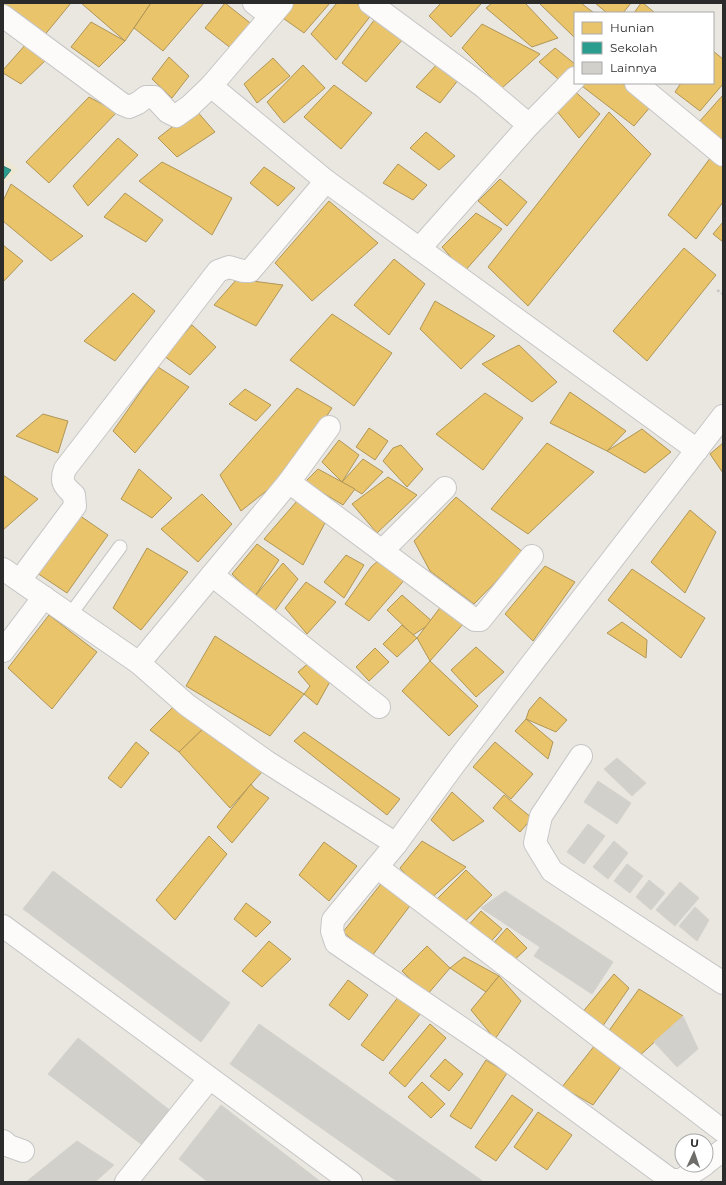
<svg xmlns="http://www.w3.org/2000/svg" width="726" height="1185" font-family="Montserrat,sans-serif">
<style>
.education{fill:#ede7d4}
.homes{fill:#e9c46a;stroke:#b09657}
.schools{fill:#2a9d8f;stroke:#2a7b71}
.building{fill:#d2d0cb;stroke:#d4d2cc}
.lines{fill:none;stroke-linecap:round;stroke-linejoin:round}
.lane-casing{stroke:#c7c6c6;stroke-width:15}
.street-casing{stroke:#c7c6c6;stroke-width:24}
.path{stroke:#c8c8c7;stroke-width:2.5;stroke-dasharray:3 2;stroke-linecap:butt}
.lane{stroke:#fcfbfa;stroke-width:13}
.street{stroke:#fcfbfa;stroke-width:22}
</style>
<rect width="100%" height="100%" fill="#e9e7e0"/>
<path class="education" d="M3,157L18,169L3,188Z"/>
<g class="homes">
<path d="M3,3H71L43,37L3,7Z"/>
<path d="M81,3H151L125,41Z"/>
<path d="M151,3H204L163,51L134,28Z"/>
<path d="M225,3L254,26L232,49L205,28Z"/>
<path d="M290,3H330L304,33L280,16Z"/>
<path d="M337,3H356L372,14L336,60L311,34Z"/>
<path d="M441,3H479L481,4L451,37L429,16Z"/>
<path d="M492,3H525L558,38L532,47L486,8Z"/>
<path d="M539,3H581L594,13H575V38Z"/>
<path d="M595,3H631L623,13H607Z"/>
<path d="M641,3H643L655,13H634Z"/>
<path d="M375,19L403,39L366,82L342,63Z"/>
<path d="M91,22L125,41L99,67L71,47Z"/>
<path d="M482,24L540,54L502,88L462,48Z"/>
<path d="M27,43L47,59L21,84L3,73V70Z"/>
<path d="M555,48L575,64V73L565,85L539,62Z"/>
<path d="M713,51L723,59V84L700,111L675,92L681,83H713Z"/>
<path d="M169,57L189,76L172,98L152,79Z"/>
<path d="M273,58L290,76L257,103L244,84Z"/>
<path d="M438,63L459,79L440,103L416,87Z"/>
<path d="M303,65L325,88L284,123L267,102Z"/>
<path d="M578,83H622L651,106L634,126Z"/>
<path d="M334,85L372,113L341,149L304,117Z"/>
<path d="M570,87L600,114L579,138L556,110Z"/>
<path d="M723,95V143L699,122Z"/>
<path d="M89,97L117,112L49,183L26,162Z"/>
<path d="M195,109L215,132L177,157L158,138Z"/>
<path d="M609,112L651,154L528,306L488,267Z"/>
<path d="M426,132L455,156L439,170L410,148Z"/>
<path d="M118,138L138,155L88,206L73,186Z"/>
<path d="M711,157L723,166V202L696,239L668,215Z"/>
<path d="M162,162L232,198L212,235L139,181Z"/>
<path d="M398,164L427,185L413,200L383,183Z"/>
<path d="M264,167L295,188L278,206L250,183Z"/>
<path d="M500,179L527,202L507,226L478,201Z"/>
<path d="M11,184L83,236L51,261L3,221V201Z"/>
<path d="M125,193L163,220L146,242L104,217Z"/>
<path d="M329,201L378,243L312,301L275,263Z"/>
<path d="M476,213L502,229L464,272L442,247Z"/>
<path d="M723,222V242L713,234Z"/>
<path d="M3,245L23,261L3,282Z"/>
<path d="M684,248L716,275L647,361L613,331Z"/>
<path d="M394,259L425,284L389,335L354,305Z"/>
<path d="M237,279L283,285L256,326L214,305Z"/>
<path d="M133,293L155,311L115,361L84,341Z"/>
<path d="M435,301L495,336L461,369L420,329Z"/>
<path d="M332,314L392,353L354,406L290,360Z"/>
<path d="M192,325L216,347L190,375L164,356Z"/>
<path d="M519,345L557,382L532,402L482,364Z"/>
<path d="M158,367L189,387L135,453L113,431Z"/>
<path d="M297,388L332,408L289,473L241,511L220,475Z"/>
<path d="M245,389L271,405L256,421L229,404Z"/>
<path d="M570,392L626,431L607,451L550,423Z"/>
<path d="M485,393L523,418L483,470L436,434Z"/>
<path d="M43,414L68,421L58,453L16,436Z"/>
<path d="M369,428L388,441L375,460L356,447Z"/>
<path d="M642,429L671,452L645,473L607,451Z"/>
<path d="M339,440L359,455L342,482L322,462Z"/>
<path d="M547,443L594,472L528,534L491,509Z"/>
<path d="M723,443V473L710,454Z"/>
<path d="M401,445L423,469L407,487L383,461L393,448Z"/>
<path d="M363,459L383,472L362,494L342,482Z"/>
<path d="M139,469L172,498L152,518L121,499Z"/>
<path d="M318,469L355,489L343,505L305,482Z"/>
<path d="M3,475L38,499L3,530Z"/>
<path d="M388,477L417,495L377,533L352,504Z"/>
<path d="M202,494L232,524L198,562L161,529Z"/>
<path d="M456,497L524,553L474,604L430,571L414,541Z"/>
<path d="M297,501L327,519L303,565L264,539Z"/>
<path d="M690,510L716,532L685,593L651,562Z"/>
<path d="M76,513L108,535L67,593L34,571Z"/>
<path d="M257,544L279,560L255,596L232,574Z"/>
<path d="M147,548L188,572L141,630L113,608Z"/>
<path d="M346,555L364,565L344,598L324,582Z"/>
<path d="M379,560L407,577L369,621L345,604L371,567Z"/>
<path d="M283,563L298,579L274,612L255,596Z"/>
<path d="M545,566L575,582L533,641L505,614Z"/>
<path d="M632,569L705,618L681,658L608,600Z"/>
<path d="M306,582L336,602L307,634L285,608Z"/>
<path d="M402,595L433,622L413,635L387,610Z"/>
<path d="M442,605L465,622L430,661L417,638Z"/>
<path d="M49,615L97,652L52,709L8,668Z"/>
<path d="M622,622L647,640L646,658L607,633Z"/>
<path d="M402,625L417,638L397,657L383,644Z"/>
<path d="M215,636L304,694L270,736L186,686Z"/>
<path d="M476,647L504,672L476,697L451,670Z"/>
<path d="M375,648L389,662L369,681L356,667Z"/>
<path d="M311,661L332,678L317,705L304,694L310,686L298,672Z"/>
<path d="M430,661L478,706L449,736L402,691Z"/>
<path d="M540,697L567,720L556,732L526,719L529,710Z"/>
<path d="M174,706L205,727L179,752L150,730Z"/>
<path d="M526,719L553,742L548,759L515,731Z"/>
<path d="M205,727L262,772L230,808L179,752Z"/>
<path d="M304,732L400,799L387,815L294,741Z"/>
<path d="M136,742L149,753L121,788L108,778Z"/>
<path d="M495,742L533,774L511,799L473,767Z"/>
<path d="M251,784L254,788L269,798L232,843L217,827Z"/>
<path d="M452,792L484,821L453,841L431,820Z"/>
<path d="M504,795L532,818L520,832L493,808Z"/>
<path d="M209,836L227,854L175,920L156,900Z"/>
<path d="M422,841L466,867L428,901L400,868Z"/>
<path d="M324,842L357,866L329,901L299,875Z"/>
<path d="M466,870L492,895L459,927L434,902Z"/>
<path d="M384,880L412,903L372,956L343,932Z"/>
<path d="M246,903L271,922L256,937L234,919Z"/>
<path d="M481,911L502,929L487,946L466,928Z"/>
<path d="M507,928L527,948L509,965L490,947Z"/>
<path d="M269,941L291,959L262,987L242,971Z"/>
<path d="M427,946L450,968L427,995L402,971Z"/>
<path d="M464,957L499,976L486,992L450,968Z"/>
<path d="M614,974L629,988L600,1030L581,1014Z"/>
<path d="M499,976L521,1001L495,1039L471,1010Z"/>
<path d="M348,980L368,995L349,1020L329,1005Z"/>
<path d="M639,989L683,1016L637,1058L608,1032Z"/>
<path d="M399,996L421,1013L383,1061L361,1045Z"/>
<path d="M430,1024L446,1038L405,1087L389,1073Z"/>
<path d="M595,1045L623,1064L593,1105L562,1087Z"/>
<path d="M445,1059L463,1074L449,1091L430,1076Z"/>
<path d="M486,1060L507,1073L471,1129L450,1116Z"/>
<path d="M422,1082L445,1104L431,1118L408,1097Z"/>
<path d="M512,1095L533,1110L496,1161L475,1147Z"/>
<path d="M538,1112L572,1135L547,1170L514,1147Z"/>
</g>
<path class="schools" d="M3,166L11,170L3,180Z"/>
<g class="building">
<path d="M617,758L646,783L632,796L604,769Z"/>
<path d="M598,781L631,803L617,824L584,802Z"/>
<path d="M588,824L605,836L584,864L567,852Z"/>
<path d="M614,841L628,853L608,879L593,867Z"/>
<path d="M627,864L643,876L630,893L614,881Z"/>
<path d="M53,871L230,1003L201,1042L23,909Z"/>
<path d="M649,880L665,893L651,910L636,897Z"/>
<path d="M680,882L699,898L675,926L656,910Z"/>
<path d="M505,891L613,962L592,994L534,956L540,947L481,908Z"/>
<path d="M695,907L709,920L697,941L679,926Z"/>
<path d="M683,1016L698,1049L677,1067L654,1042Z"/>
<path d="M259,1024L484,1182H398L230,1064Z"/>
<path d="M78,1038L172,1112L145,1147L48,1074Z"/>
<path d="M221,1105L321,1182H208L179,1159Z"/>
<path d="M77,1141L114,1165L95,1182H26Z"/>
</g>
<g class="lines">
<g class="lane-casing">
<path id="lane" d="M70,615L120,547"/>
</g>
<g class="street-casing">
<g id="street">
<path d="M254,3L271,16"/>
<path d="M282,3L211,86L326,181L697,450"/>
<path d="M370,3L484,87L529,125"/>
<path d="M3,16L122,104L129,107L138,103L146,97H154L168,112L176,116L190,106L211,86"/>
<path d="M636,83L723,155"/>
<path d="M419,249L529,125L575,78"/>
<path d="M289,482L475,620H480L532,556"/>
<path d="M382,551L445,488"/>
<path d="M3,569L139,663L187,705L267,762L396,844"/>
<path d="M212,575L379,707"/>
<path d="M20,580L75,506L74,495C64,486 60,482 65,469L218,271L229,267L243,271H250L326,181"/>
<path d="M3,651L44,597"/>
<path d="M139,663L289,482L329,427"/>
<path d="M581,756L541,816L535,843L552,871L723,983"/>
<path d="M377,867L723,1131"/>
<path d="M3,926L351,1182"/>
<path d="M3,1141L9,1146L23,1151"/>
<path d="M706,1163L723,1150"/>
<path d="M704,1165L681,1180H671L501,1055L336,943L332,931L333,920L396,844L456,762L723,416"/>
<path d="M126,1182L209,1079"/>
</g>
</g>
<path class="path" d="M717,290L723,294"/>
<use href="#lane" class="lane"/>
<use href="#street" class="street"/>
</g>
<rect width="726" height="1185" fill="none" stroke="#2b2b2b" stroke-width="8"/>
<rect x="574" y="12" width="140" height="72" fill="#ffffff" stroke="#aaaaaa"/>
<rect x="582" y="22" width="20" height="12" fill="#e9c46a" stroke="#aaaaaa"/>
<text x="610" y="32" font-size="12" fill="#2b2b2b">Hunian</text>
<rect x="582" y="42" width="20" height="12" fill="#2a9d8f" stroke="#aaaaaa"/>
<text x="610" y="52" font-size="12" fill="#2b2b2b">Sekolah</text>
<rect x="582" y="62" width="20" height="12" fill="#d2d0cb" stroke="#aaaaaa"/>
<text x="610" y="72" font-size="12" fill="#2b2b2b">Lainnya</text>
<g transform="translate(694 1153) rotate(3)"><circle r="19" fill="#ffffff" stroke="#aaaaaa"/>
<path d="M0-3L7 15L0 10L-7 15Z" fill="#6e6d6a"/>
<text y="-6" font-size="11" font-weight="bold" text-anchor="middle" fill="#2b2b2b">U</text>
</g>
</svg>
